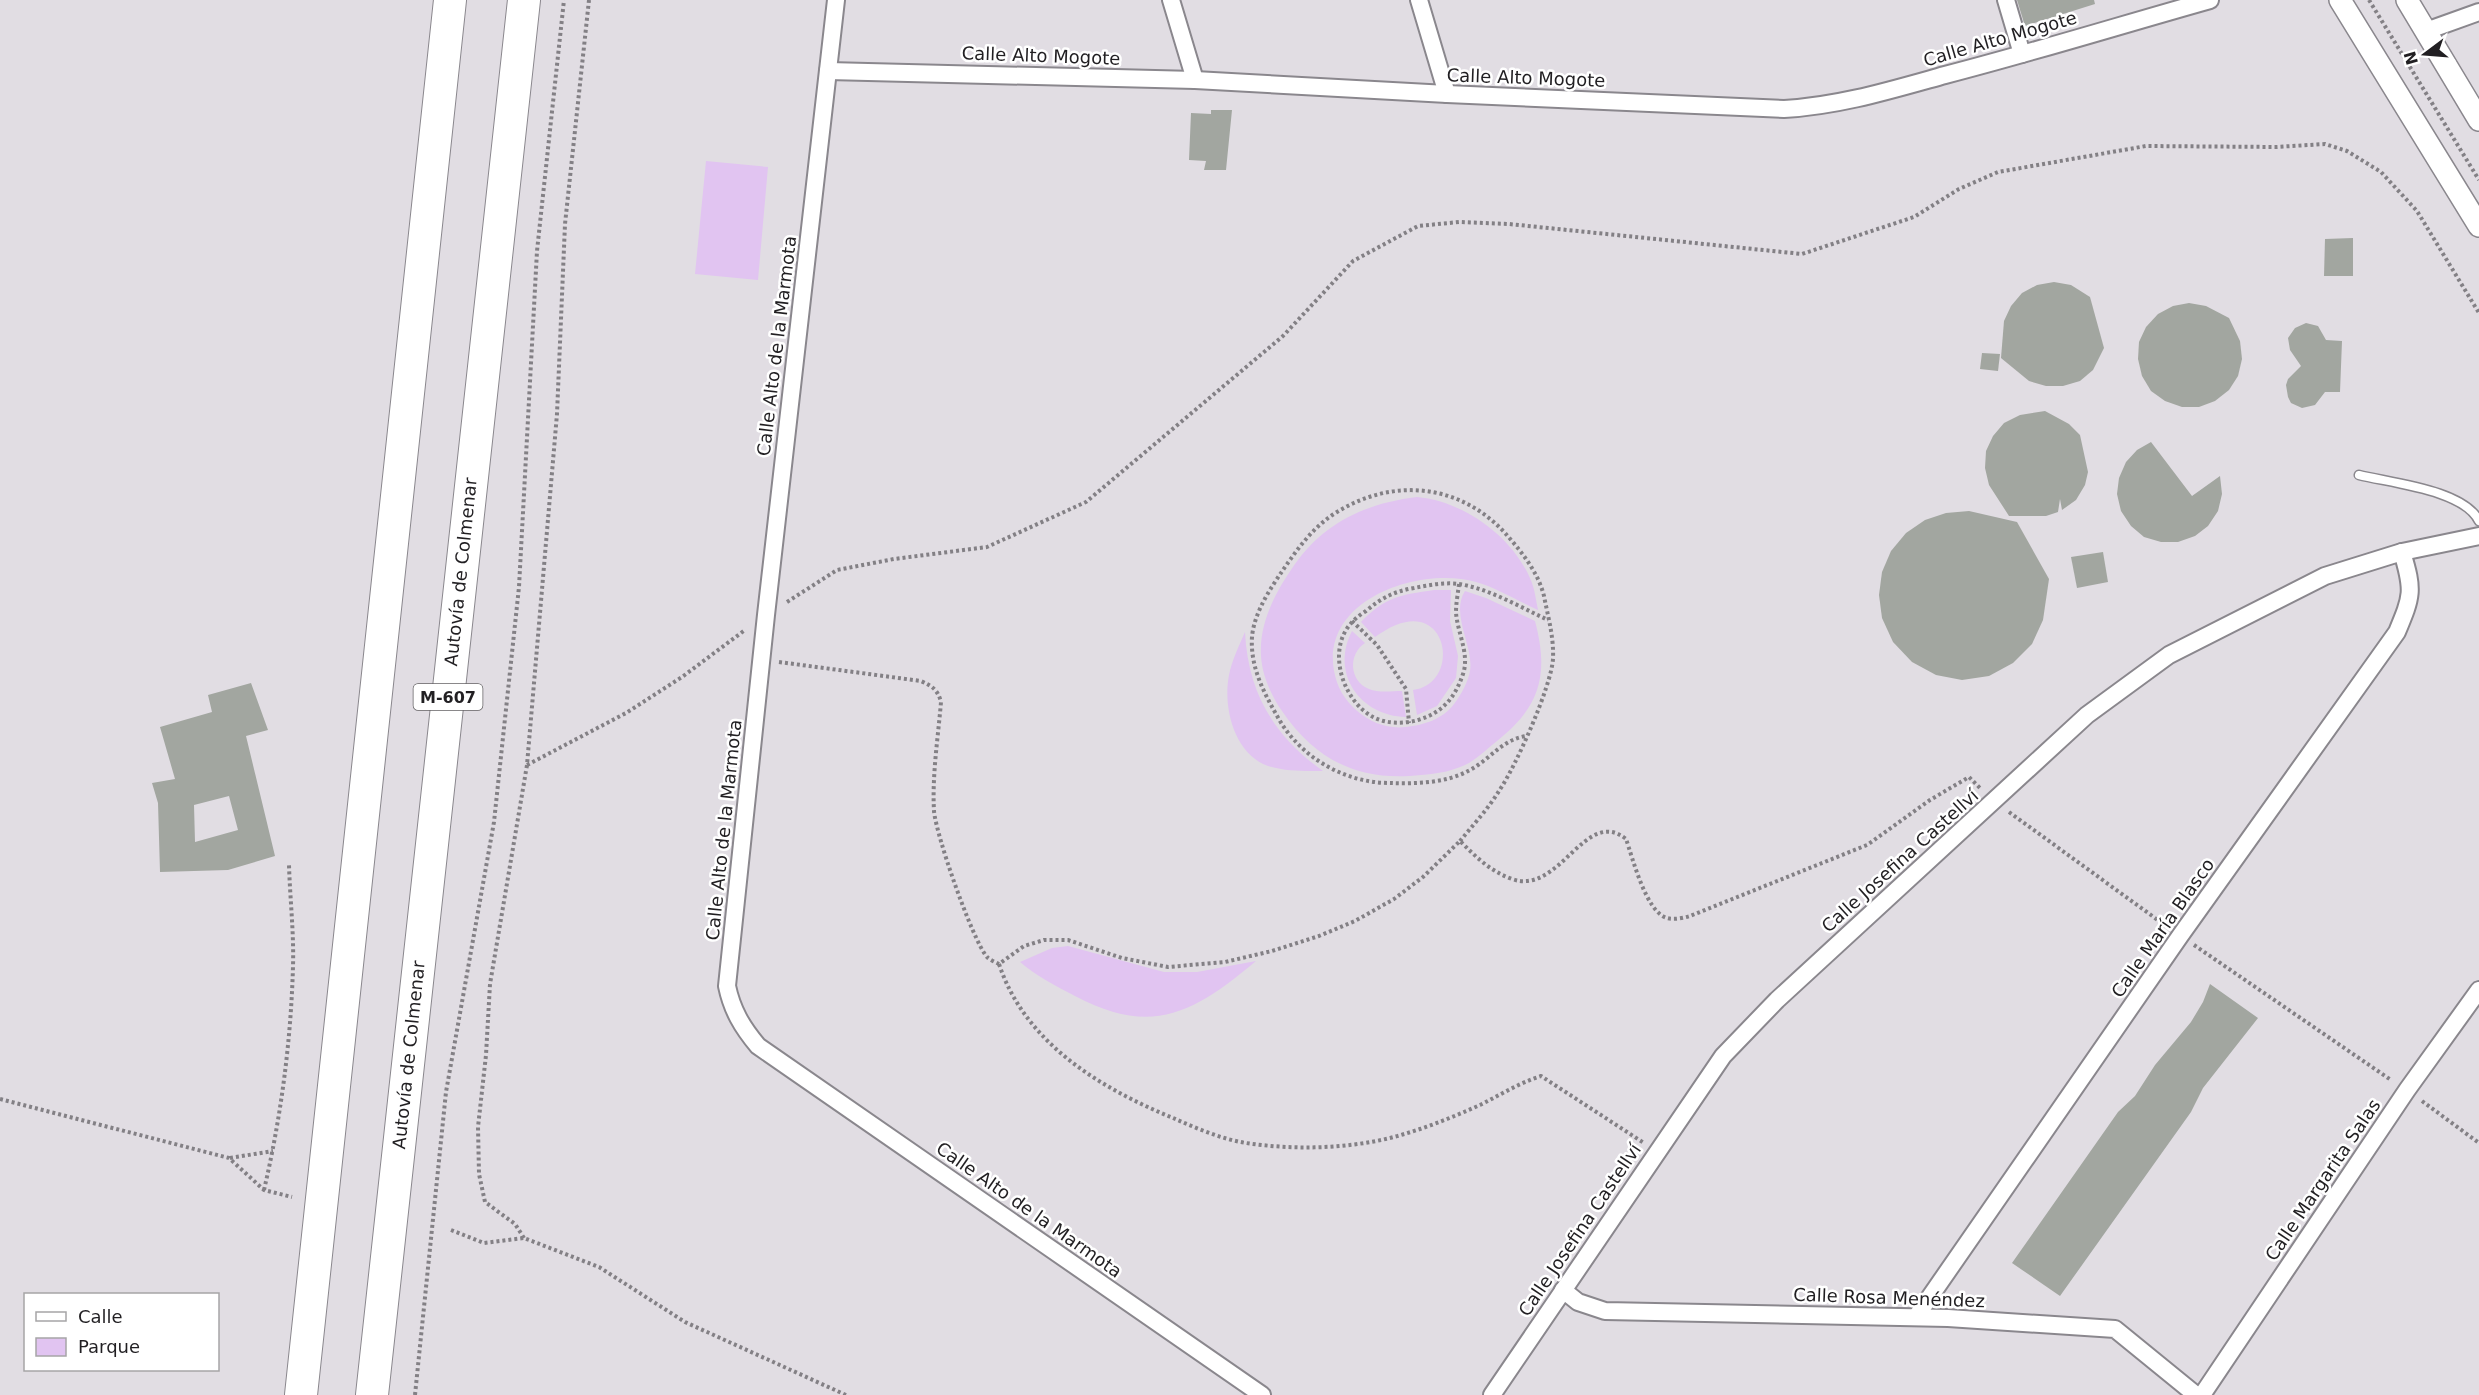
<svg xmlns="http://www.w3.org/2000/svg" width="2479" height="1395" font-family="'DejaVu Sans',sans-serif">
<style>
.green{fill:#e1c4f1}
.building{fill:#a2a6a0;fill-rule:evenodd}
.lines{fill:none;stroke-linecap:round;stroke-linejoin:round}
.service-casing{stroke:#8a878d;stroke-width:11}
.minor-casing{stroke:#8a878d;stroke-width:20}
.tertiary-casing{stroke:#8a878d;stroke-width:24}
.motorway-casing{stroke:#8a878d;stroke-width:34}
.path{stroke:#838085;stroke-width:4;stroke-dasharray:3 3;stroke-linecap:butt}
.service{stroke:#fff;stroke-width:8}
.minor{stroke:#fff;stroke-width:16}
.tertiary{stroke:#fff;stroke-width:21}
.motorway{stroke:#fff;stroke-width:32}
.labels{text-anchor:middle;stroke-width:5;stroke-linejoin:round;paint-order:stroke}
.shield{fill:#fff;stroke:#646264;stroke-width:1.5}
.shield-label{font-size:16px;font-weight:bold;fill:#211f22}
.street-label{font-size:18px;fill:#211f22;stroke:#fff}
</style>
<rect width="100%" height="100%" fill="#e1dde3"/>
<g class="green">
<path d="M706,161L768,167L758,280L695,274Z"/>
<path d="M1417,497C1464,501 1515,538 1532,583C1535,591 1536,601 1538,610C1518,601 1497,588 1476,582C1420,566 1321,599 1334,671C1337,687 1344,699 1356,710C1371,723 1387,729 1406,727C1424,725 1443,719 1454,704C1461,695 1468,682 1470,671C1474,646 1450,614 1465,591L1486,598L1535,621C1549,674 1541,706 1497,741C1488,748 1479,757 1469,763C1454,771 1437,774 1421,775C1360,782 1316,761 1282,711C1271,695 1262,675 1261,656C1259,622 1276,591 1295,564C1325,522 1367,503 1417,497Z"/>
<path d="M1434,590H1451L1450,621L1458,656L1456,678L1437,706L1417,715L1413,690C1460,684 1450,603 1396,625C1388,628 1381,633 1375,637L1361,622C1385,597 1400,595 1434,590Z"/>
<path d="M1352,631L1365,643C1348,654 1349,681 1369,689C1378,693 1392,691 1402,691L1406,717C1360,716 1330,673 1352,631Z"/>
<path d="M1245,632C1248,693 1274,736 1323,771C1304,771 1281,772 1263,764C1233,749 1223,706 1229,675C1232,660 1239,646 1245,632Z"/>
<path d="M1068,946L1164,972H1197L1256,961C1194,1013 1152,1037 1075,996C1056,986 1036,976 1020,962L1052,948Z"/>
</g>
<g class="building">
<path d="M2017,0H2094L2095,4L2025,26Z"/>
<path d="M1211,110H1232L1226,170H1204L1206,161L1189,160L1191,113L1211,114Z"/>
<path d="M2353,238V276H2324L2325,239Z"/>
<path d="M2054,282L2071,285L2090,297L2104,348L2093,370L2080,381L2063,386H2046L2029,381L2001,358L2004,321L2011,306L2022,293L2037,285Z"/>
<path d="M2189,303L2206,306L2229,318L2240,341L2242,359L2238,376L2229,390L2215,401L2199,407H2182L2165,401L2151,391L2142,376L2138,359L2139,342L2146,327L2158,314L2173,306Z"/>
<path d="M2306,323L2318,326L2326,340L2342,341L2340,392H2325L2315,405L2302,408L2291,403L2288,397L2286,385L2288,379L2301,366L2290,350L2288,338L2295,328Z"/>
<path d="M1982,353L2000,354L1998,371L1980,369Z"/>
<path d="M2045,411L2069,424L2080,435L2088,472L2085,485L2076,500L2062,510L2060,499L2058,512L2046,516H2009L1989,485L1985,468L1986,451L1993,436L2004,423L2020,415Z"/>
<path d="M2151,442L2192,496L2220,476L2222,494L2218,511L2208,526L2195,536L2178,542H2161L2144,537L2131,526L2121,511L2117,494L2119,478L2126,462L2137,450Z"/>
<path d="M1969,511L2017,522L2049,579L2043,620L2032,644L2013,663L1989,676L1962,680L1936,675L1912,662L1893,642L1882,618L1879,595L1882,572L1891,551L1906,533L1925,520L1946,513Z"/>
<path d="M2103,552L2108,582L2077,588L2071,557Z"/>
<path d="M251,683L268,730L246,736L275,856L228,870L160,872L158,803L152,783L175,779L160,727L212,712L208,695ZM229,796L238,830L195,842L194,805Z"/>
<path d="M2210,984L2258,1018L2203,1088L2191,1112L2060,1296L2012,1263L2118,1112L2135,1096L2155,1065L2191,1022L2203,1002Z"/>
</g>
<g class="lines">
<g class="service-casing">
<path id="service" d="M2359,475C2391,483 2464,490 2479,521"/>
</g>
<g class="minor-casing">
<g id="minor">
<path d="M836,0L766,615L727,986C732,1010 742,1027 758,1046L1262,1395"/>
<path d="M1171,0L1195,80"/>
<path d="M1419,0L1447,94"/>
<path d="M2006,0L2022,54"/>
<path d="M2426,31L2479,12"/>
<path d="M828,71L1195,80L1447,94L1784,109C1839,106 1891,90 1945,75C2034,52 2121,25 2210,0"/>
<path d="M1563,1290L1578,1302L1605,1311L1948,1318L2115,1329L2196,1395"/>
<path d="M1916,1317L2180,936L2397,632C2412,596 2414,591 2402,552"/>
<path d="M1492,1395L1723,1056L1777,1000L2087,715L2169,655L2325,576L2402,552L2479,536"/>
<path d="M2202,1395L2407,1090L2479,990"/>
</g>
</g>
<g class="tertiary-casing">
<g id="tertiary">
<path d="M2340,0L2479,226"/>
<path d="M2407,0L2479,120"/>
</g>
</g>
<g class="motorway-casing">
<g id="motorway">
<path d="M301,1395L450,0"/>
<path d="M372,1395L524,0"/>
</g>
</g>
<g class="path">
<path d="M2369,0L2479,180"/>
<path d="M1459,584C1458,593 1456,603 1456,612C1457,632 1470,654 1463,674C1455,698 1442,713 1418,720C1404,724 1386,724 1373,717C1345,702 1329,658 1346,630C1351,622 1358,616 1366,611C1381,598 1395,591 1414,588C1429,585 1445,582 1459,584C1490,589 1520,607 1548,620"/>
<path d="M787,602L837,570L894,559L987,547L1086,502L1283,336L1353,261L1418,226L1459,222L1509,224L1802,254L1914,217L1959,189L1998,172L2146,146L2276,147L2325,144L2347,151L2381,172L2417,211L2479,313"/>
<path d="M1352,621L1377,645L1406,689L1409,723"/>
<path d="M779,662L921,681C932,686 938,690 941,702C938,738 932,775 934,811C936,835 972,939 987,957C990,960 995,962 999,964L1024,946L1044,940H1068L1122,958L1168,967L1225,962L1272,951L1319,936L1355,921L1394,899L1423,877L1460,841C1476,857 1490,871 1512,879C1560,896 1585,806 1626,839C1633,859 1646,912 1667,918C1674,920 1683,918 1690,916L1867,845L1930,800L1969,777L1980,788"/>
<path d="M527,765L626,713L682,677L745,630"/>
<path d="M2009,812L2166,926"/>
<path d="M1460,841C1473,825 1488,809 1499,791C1516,766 1551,687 1553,659C1554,637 1548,617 1544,596C1538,572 1521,551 1505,533C1460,484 1394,477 1337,512C1314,526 1298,548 1283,570C1270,589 1254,613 1252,637C1250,668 1265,695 1280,721C1303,759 1346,783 1390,783C1415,784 1446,783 1468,771C1490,760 1501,740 1526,736"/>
<path d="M2194,945L2391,1080"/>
<path d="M999,964C1025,1043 1100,1088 1173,1118C1196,1128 1221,1139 1246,1143C1293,1150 1344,1149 1390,1138C1421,1130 1451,1118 1480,1105C1500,1095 1519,1083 1541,1076L1644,1143"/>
<path d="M0,1099L229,1158L264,1190L292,1197"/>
<path d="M2422,1101L2479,1143"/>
<path d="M230,1158L273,1151"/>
<path d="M264,1190C281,1117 291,1041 293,966C294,933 290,899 289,865"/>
<path d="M451,1230L484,1243L524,1238L599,1267L685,1322L846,1395"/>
<path d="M524,1238L515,1224L485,1202L479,1174L478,1127L486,1055L490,984L527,765L557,414L565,224L589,0"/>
<path d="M415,1395L446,1092L494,822L519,587L537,251L564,0"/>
</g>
<use href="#service" class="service"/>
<use href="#minor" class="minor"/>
<use href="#tertiary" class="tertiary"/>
<use href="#motorway" class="motorway"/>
</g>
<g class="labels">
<rect class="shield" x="413.5" y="684" width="69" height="26" rx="4.5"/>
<g class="shield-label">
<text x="448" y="703">M-607</text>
</g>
<g class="street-label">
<text transform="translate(2000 39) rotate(-16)" y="6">Calle Alto Mogote</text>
<text transform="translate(1041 56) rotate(2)" y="6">Calle Alto Mogote</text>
<text transform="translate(1526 78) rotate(2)" y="6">Calle Alto Mogote</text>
<text transform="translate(777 346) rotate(-83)" y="6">Calle Alto de la Marmota</text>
<text transform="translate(461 572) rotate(-84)" y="6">Autovía de Colmenar</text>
<text transform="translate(724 830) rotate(-84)" y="6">Calle Alto de la Marmota</text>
<text transform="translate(1900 861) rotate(-42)" y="6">Calle Josefina Castellví</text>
<text transform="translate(2163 928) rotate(-55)" y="6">Calle María Blasco</text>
<text transform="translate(409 1055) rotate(-84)" y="6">Autovía de Colmenar</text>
<text transform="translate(2323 1180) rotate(-56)" y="6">Calle Margarita Salas</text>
<text transform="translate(1029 1210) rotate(35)" y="6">Calle Alto de la Marmota</text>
<text transform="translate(1580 1230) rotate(-56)" y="6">Calle Josefina Castellví</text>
<text transform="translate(1889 1298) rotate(2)" y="6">Calle Rosa Menéndez</text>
</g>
</g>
<rect x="24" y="1293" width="195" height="78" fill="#ffffff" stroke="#a6a5a7" stroke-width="1.5"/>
<rect x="36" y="1312" width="30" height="9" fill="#ffffff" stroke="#a6a5a7" stroke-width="1.5"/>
<text x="78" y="1323" font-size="18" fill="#211f22">Calle</text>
<rect x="36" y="1338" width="30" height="18" fill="#e1c4f1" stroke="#a6a5a7" stroke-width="1.5"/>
<text x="78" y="1353" font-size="18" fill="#211f22">Parque</text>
<g transform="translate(2425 54) rotate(254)" stroke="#ffffff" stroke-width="4.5" paint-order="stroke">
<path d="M0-4.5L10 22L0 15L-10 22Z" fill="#211f22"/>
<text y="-9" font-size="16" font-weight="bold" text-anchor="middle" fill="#211f22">N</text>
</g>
</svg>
